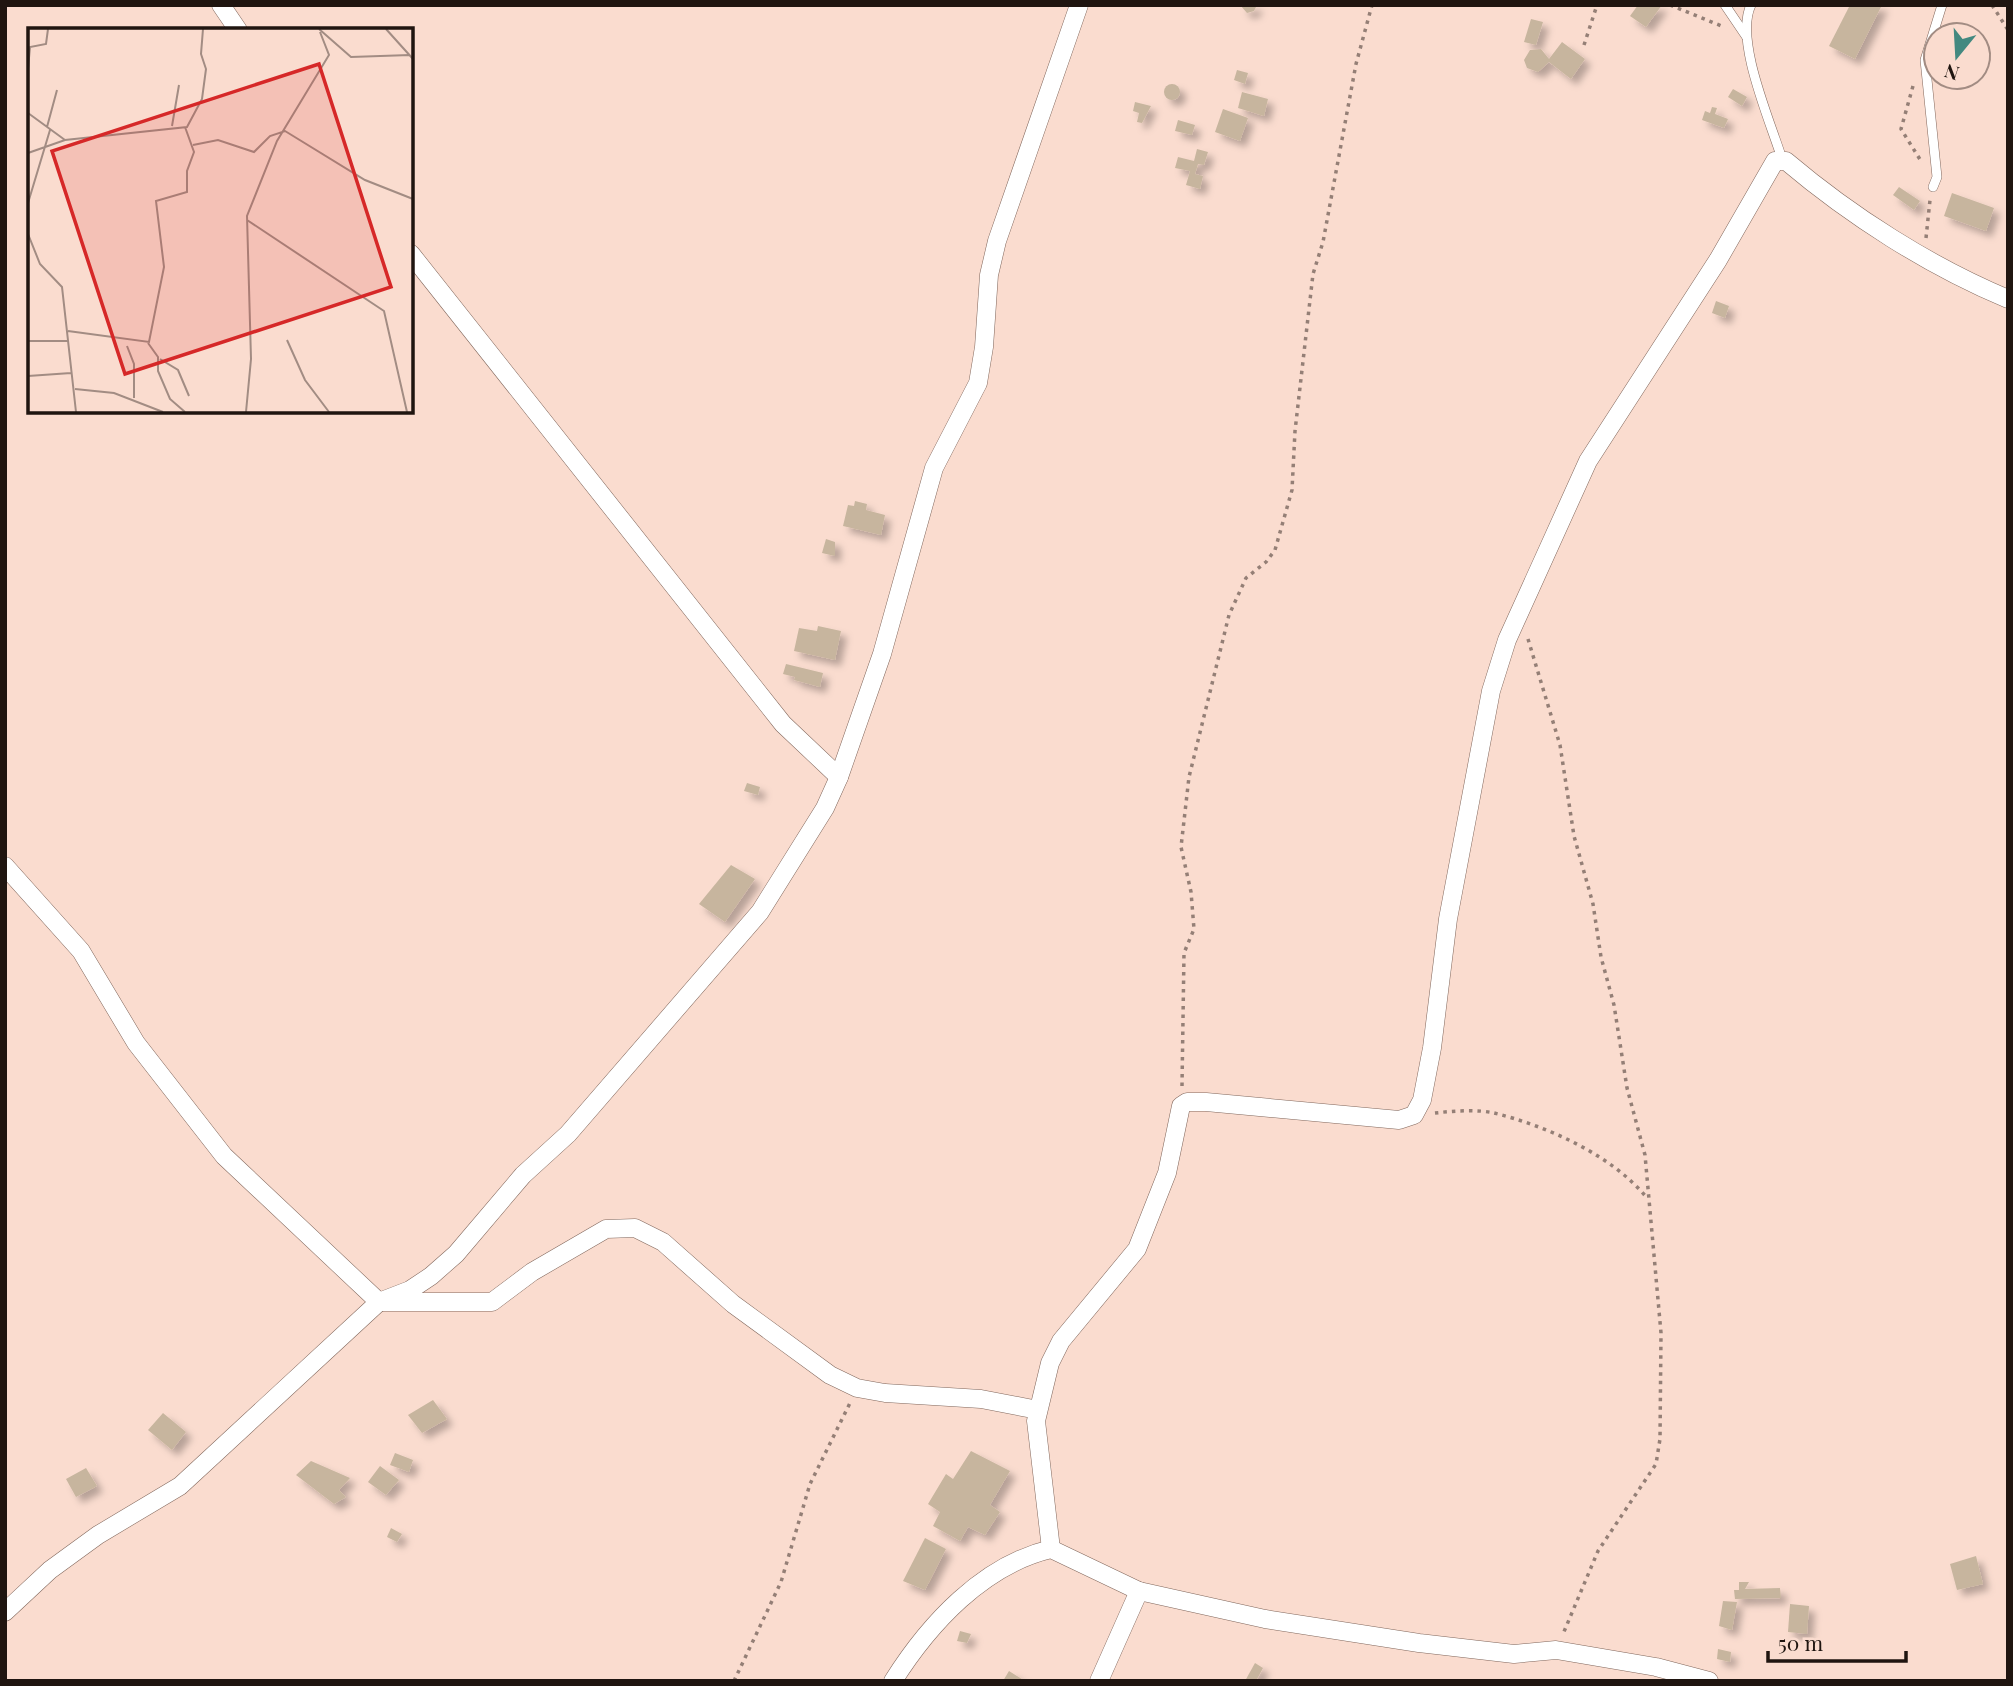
<svg xmlns="http://www.w3.org/2000/svg" width="2013" height="1686" font-family="'Playfair Display',serif">
<style>
.building{fill:#c7b59e;filter:url(#shadow)}
.lines{fill:none;stroke-linecap:round;stroke-linejoin:round}
.service-casing{stroke:#81675c;stroke-width:10}
.minor-casing{stroke:#81675c;stroke-width:19}
.path{stroke:#947f76;stroke-width:3.5;stroke-dasharray:3.5 5;stroke-linecap:butt}
.service{stroke:#fff;stroke-width:9}
.minor{stroke:#fff;stroke-width:18}
.inset-road{fill:none;stroke:#a28c83;stroke-width:2}
.view{fill:#d62828;fill-opacity:0.15;stroke:#d62828;stroke-width:3.5}
.inset-edge{fill:none;stroke:#1f1510;stroke-width:3.5}
</style>
<defs>
<filter id="shadow"><feDropShadow dx="6" dy="6" stdDeviation="3.5" flood-color="#0004"/></filter>
</defs>
<rect width="100%" height="100%" fill="#fadccf"/>
<g class="building">
<path d="M1240,5H1257L1254,11L1247,13Z"/>
<path d="M1638,5H1662L1646,27L1630,16Z"/>
<path d="M1850,5H1882L1855,59L1829,46Z"/>
<path d="M1531,19L1543,22L1536,45L1524,42Z"/>
<path d="M1562,42L1585,59L1571,79L1549,62L1538,72L1527,68L1524,60L1530,50L1541,49L1549,59Z"/>
<path d="M1237,70L1248,73L1245,84L1234,80Z"/>
<circle cx="1172" cy="92" r="8"/>
<path d="M1733,89L1747,97L1742,106L1728,97Z"/>
<path d="M1242,92L1268,99L1264,116L1238,108Z"/>
<path d="M1135,102L1151,106L1142,123L1137,122L1139,113L1133,111Z"/>
<path d="M1712,107L1717,108L1715,114L1728,119L1724,128L1702,120L1705,111L1710,113Z"/>
<path d="M1223,109L1248,118L1240,141L1215,132Z"/>
<path d="M1178,120L1195,125L1192,135L1175,131Z"/>
<path d="M1197,149L1208,152L1204,165L1198,164L1195,174L1203,176L1200,189L1186,185L1190,171L1175,168L1178,157L1194,161Z"/>
<path d="M1899,187L1920,201L1914,210L1893,195Z"/>
<path d="M1952,193L1994,208L1986,231L1944,216Z"/>
<path d="M1716,301L1729,306L1725,318L1712,313Z"/>
<path d="M855,501L867,504L866,510L885,515L881,535L843,526L848,505L854,506Z"/>
<path d="M826,539L835,542V556L822,553Z"/>
<path d="M818,626L841,631L835,660L794,651L799,628L817,631Z"/>
<path d="M786,664L823,673L820,687L794,680L795,677L783,674Z"/>
<path d="M747,783L760,787L758,795L744,791Z"/>
<path d="M731,865L755,879L725,922L699,904Z"/>
<path d="M433,1400L447,1419L422,1433L408,1415Z"/>
<path d="M163,1413L186,1432L172,1450L148,1430Z"/>
<path d="M971,1451L1010,1471L990,1505L1000,1512L985,1535L968,1527L960,1541L933,1526L940,1512L928,1504L946,1474L953,1479Z"/>
<path d="M395,1453L413,1460L409,1472L390,1465Z"/>
<path d="M311,1461L350,1478L339,1490L346,1497L334,1504L296,1475Z"/>
<path d="M380,1466L399,1480L386,1495L368,1482Z"/>
<path d="M86,1468L97,1486L76,1497L66,1479Z"/>
<path d="M391,1528L402,1534L397,1542L387,1537Z"/>
<path d="M925,1538L946,1549L925,1590L903,1581Z"/>
<path d="M1976,1556L1983,1584L1957,1590L1950,1564Z"/>
<path d="M1739,1582H1749L1745,1589L1780,1588L1781,1598L1735,1599L1734,1590H1739Z"/>
<path d="M1723,1601L1737,1602L1732,1630L1719,1626Z"/>
<path d="M1790,1604L1809,1606L1807,1634L1788,1632Z"/>
<path d="M960,1631L971,1634L967,1643L957,1641Z"/>
<path d="M1718,1649L1731,1652L1730,1662L1717,1659Z"/>
<path d="M1255,1663L1263,1668L1256,1681H1245Z"/>
<path d="M1009,1671L1025,1681H1003Z"/>
</g>
<g class="lines">
<g class="service-casing">
<g id="service">
<path d="M1725,5L1746,36"/>
<path d="M1751,5C1734,40 1771,123 1782,159"/>
<path d="M1933,187L1937,177L1925,60L1942,5"/>
</g>
</g>
<g class="minor-casing">
<g id="minor">
<path d="M221,5L238,30"/>
<path d="M411,254L783,724L839,777"/>
<path d="M5,866L81,951L136,1043L224,1156L379,1302H492L532,1272L606,1229L635,1228L663,1242L733,1304L830,1375L857,1388L885,1393L981,1399L1038,1410"/>
<path d="M1051,1549L1036,1421L1050,1363L1061,1341L1137,1249L1167,1173L1181,1106L1187,1102H1206L1399,1120L1414,1115L1422,1100L1432,1048L1448,919L1491,691L1507,640L1588,461L1718,260L1775,161H1786C1851,216 1929,266 2008,299"/>
<path d="M5,1612L50,1570L98,1535L180,1486L379,1302L410,1290L431,1276L456,1254L523,1175L568,1134L760,912L825,808L839,777L882,654L934,468L978,383L984,347L989,275L997,241L1079,5"/>
<path d="M893,1681C929,1624 983,1565 1051,1549L1139,1591L1265,1619L1419,1643L1514,1654L1556,1650L1656,1667L1709,1681"/>
<path d="M1099,1681L1139,1591"/>
</g>
</g>
<g class="path">
<path d="M1670,5L1724,27"/>
<path d="M1992,5L2008,30"/>
<path d="M1584,45L1597,5"/>
<path d="M1913,86L1901,129L1921,161"/>
<path d="M1926,238L1930,200"/>
<path d="M1528,639L1560,745L1574,836L1593,904L1601,957L1614,1005L1627,1088L1645,1155L1661,1333L1660,1439L1656,1464L1598,1551L1563,1634"/>
<path d="M1182,1086L1184,953L1194,929L1191,892L1181,847L1189,777L1229,615L1246,578L1266,562L1275,550L1292,490L1295,431L1313,274L1323,242L1356,64L1372,5"/>
<path d="M1435,1113C1453,1111 1476,1109 1494,1113C1547,1126 1612,1155 1647,1198"/>
<path d="M734,1681L781,1582L810,1484L850,1403"/>
</g>
<use href="#service" class="service"/>
<use href="#minor" class="minor"/>
</g>
<g transform="translate(28 28)">
<rect width="385" height="385" fill="#fadccf"/>
<path class="inset-road" d="M291,1L323,29L382,27M358,1L385,31M0,41L2,19L18,16L20,1M0,85L37,112M144,98L151,57M19,99L29,62M165,117L190,112L226,124L242,108L257,103L337,152L385,171M0,125L37,112L159,99L174,71L178,41L173,26L175,1M0,175L22,102M219,192L356,283L379,384M0,206L12,236L34,259L48,384M40,303L121,314L136,239L128,173L159,164V143L166,124L157,99M259,312L277,352L301,384M0,313H40M120,315L130,329V343L142,371L157,384M99,318L106,336V370M132,331L150,342L161,368M0,348L43,345M47,361L86,365L135,384M218,384L223,331L219,188L249,113L301,27L292,4"/>
<path class="view" d="M291,36L363,259L97,346L24,123Z"/>
<rect width="385" height="385" class="inset-edge"/>
</g>
<rect width="2013" height="1686" fill="none" stroke="#1f1510" stroke-width="14"/>
<g transform="translate(1957 56) rotate(198)"><circle r="33" fill="#fadccf" stroke="#a28c83" stroke-width="2"/>
<path d="M0-5L12 26L0 18L-12 26Z" fill="#438980"/>
<text y="-10" font-size="19" font-weight="bold" text-anchor="middle" fill="#1f1510">N</text>
</g>
<path d="M1768 1651v10h138v-10" fill="none" stroke="#1f1510" stroke-width="3.5"/>
<text x="1778" y="1651" font-size="21" fill="#1f1510" stroke="#fadccf" stroke-width="5" paint-order="stroke">50 m</text>
</svg>
